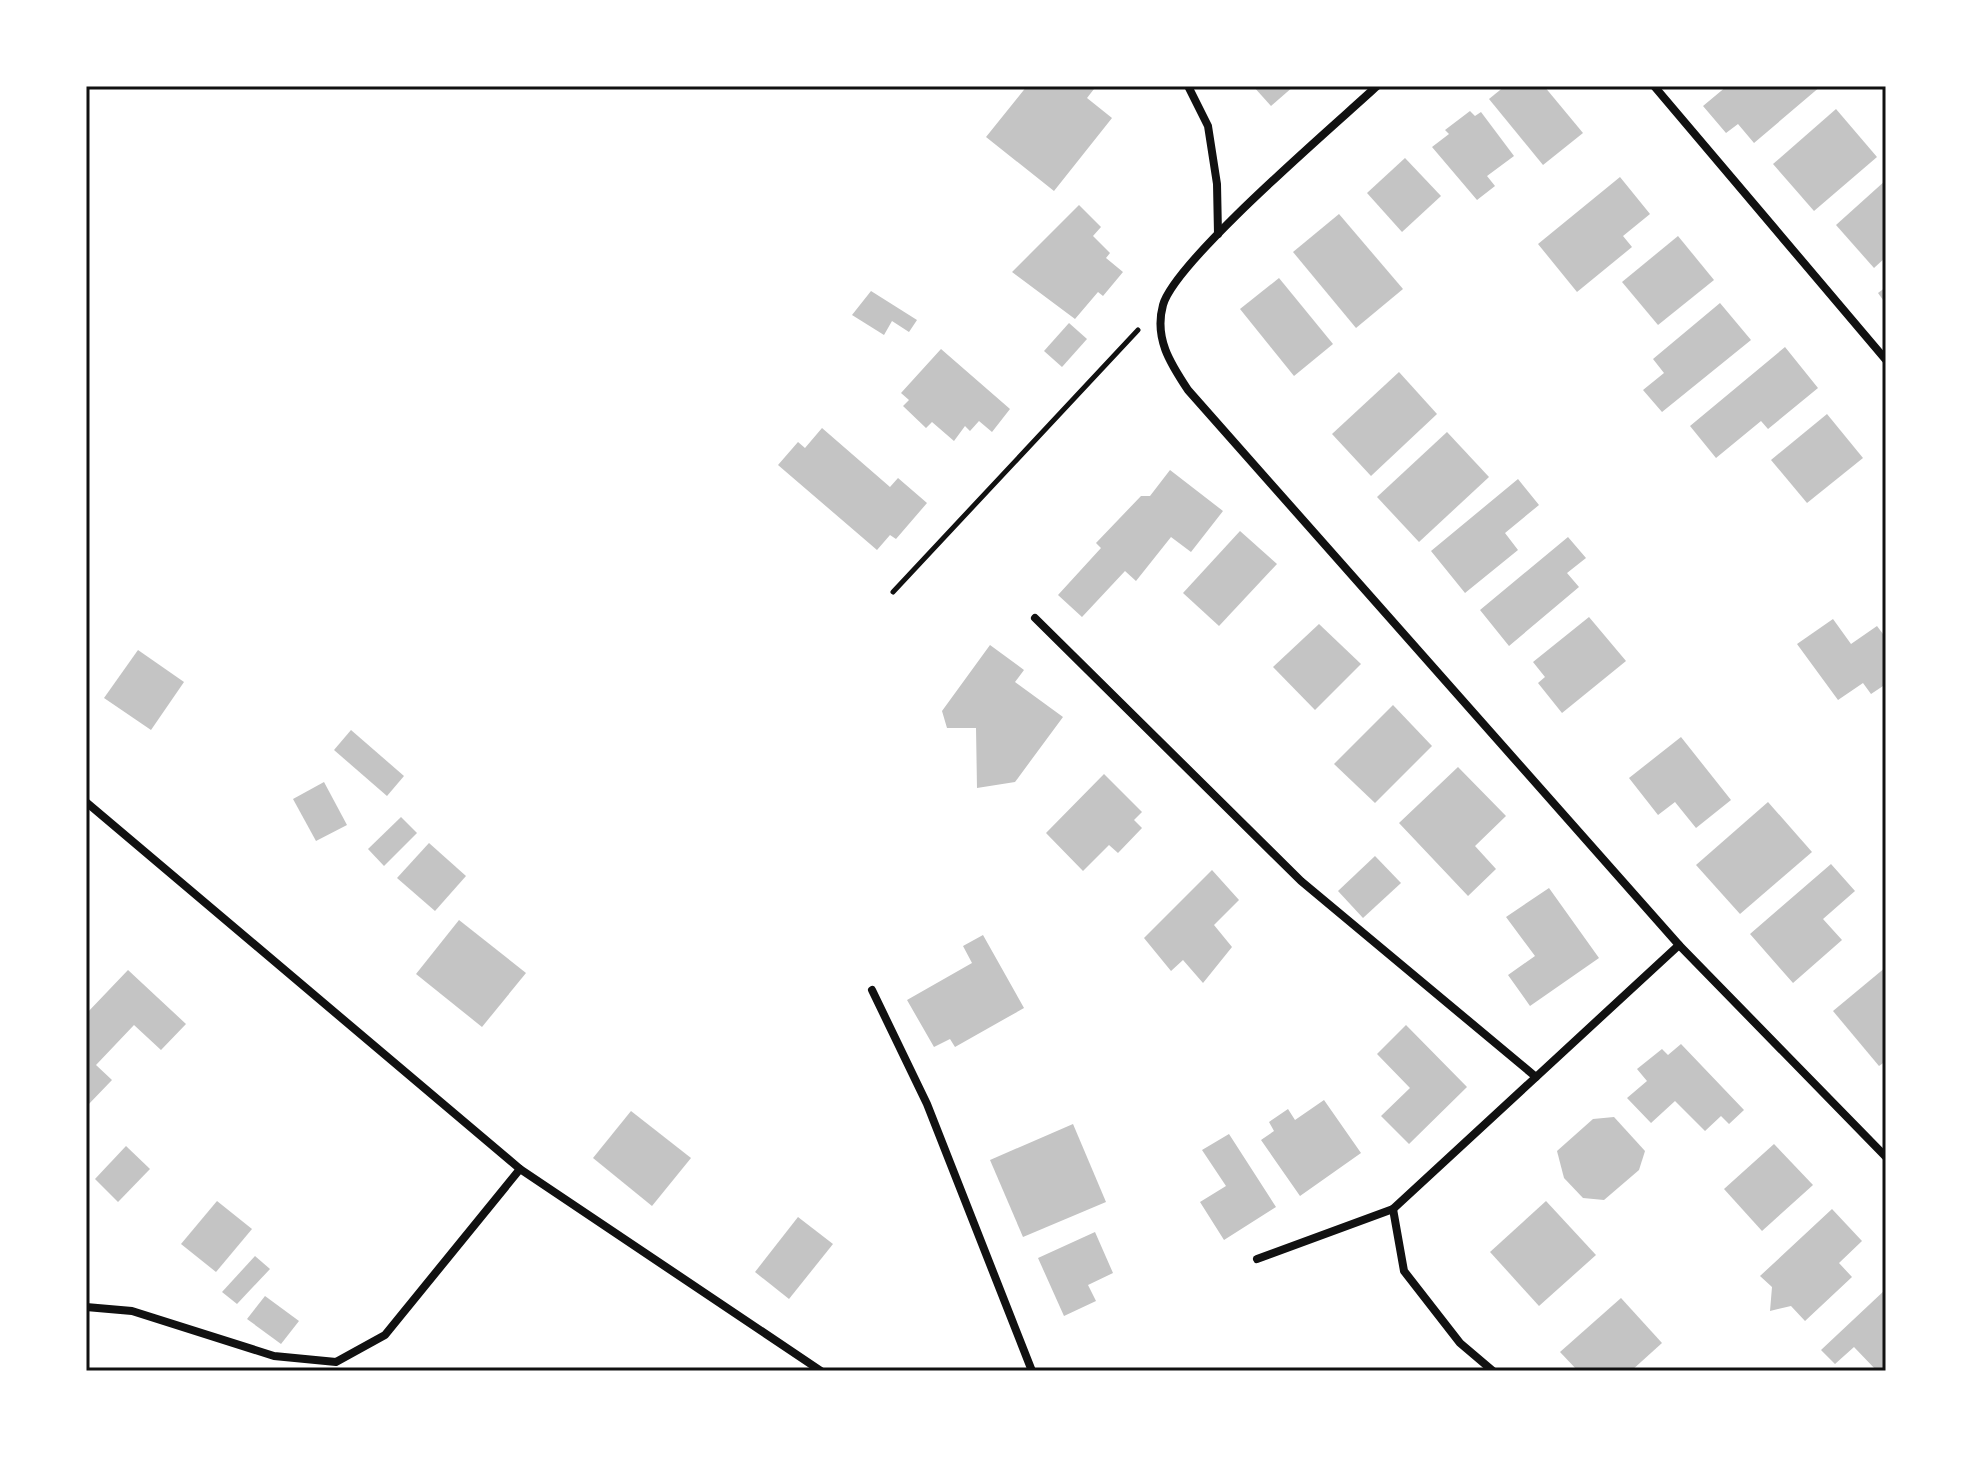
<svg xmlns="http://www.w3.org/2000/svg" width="1972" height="1457" font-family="'Nunito Sans',sans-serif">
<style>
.building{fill:#c4c4c4}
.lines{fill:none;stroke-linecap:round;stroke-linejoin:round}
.path{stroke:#111;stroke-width:5}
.minor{stroke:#111;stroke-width:8}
.neatline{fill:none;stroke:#111;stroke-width:3}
</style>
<rect width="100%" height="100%" fill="#fff"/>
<g class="building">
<path d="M1027,86H1089L1094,89L1087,98L1112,118L1054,191L986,137Z"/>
<path d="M1253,86H1294L1271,106Z"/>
<path d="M1505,86H1544L1583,133L1543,165L1489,99Z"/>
<path d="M1727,86H1821L1754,143L1738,124L1726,133L1703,106Z"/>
<path d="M1836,109L1877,157L1814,211L1773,164Z"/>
<path d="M1470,111L1475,116L1481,112L1514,156L1487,176L1495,186L1477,200L1432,147L1449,134L1445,130Z"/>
<path d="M1405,158L1441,196L1402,232L1367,193Z"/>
<path d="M1620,177L1650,214L1623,236L1632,247L1577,292L1538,244Z"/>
<path d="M1886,180V257L1874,268L1836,225Z"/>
<path d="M1079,205L1101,227L1093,236L1110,253L1106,258L1123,272L1103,296L1098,292L1075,319L1012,272Z"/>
<path d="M1339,214L1403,289L1356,328L1293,252Z"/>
<path d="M1678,236L1714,280L1658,325L1622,282Z"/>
<path d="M1279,278L1333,344L1294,376L1240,309Z"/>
<path d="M1886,287V304L1878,293Z"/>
<path d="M871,291L917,320L909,332L892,321L884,335L852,315Z"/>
<path d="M1720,303L1751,340L1662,412L1643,390L1664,373L1653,359Z"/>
<path d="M1069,323L1087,339L1062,367L1044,351Z"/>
<path d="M1785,347L1818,388L1768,429L1761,421L1716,458L1690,426Z"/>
<path d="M941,349L1010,409L992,432L979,421L970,431L965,426L954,441L932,422L926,428L903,406L909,400L901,393Z"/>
<path d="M1399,372L1437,414L1371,476L1332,434Z"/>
<path d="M1827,414L1863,458L1807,503L1771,460Z"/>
<path d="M822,428L890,487L898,478L927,503L896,539L890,535L877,550L778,465L798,442L805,448Z"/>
<path d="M1447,432L1489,477L1419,542L1377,497Z"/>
<path d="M1170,470L1223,511L1191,552L1171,537L1136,581L1125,571L1082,617L1058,595L1101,548L1096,543L1141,496H1150Z"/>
<path d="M1518,479L1539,505L1505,533L1518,550L1465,593L1431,551Z"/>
<path d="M1240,531L1277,564L1219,626L1183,593Z"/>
<path d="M1568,537L1586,558L1567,573L1579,587L1509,646L1480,610Z"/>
<path d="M1589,617L1626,661L1562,713L1538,683L1545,677L1533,662Z"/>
<path d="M1833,619L1851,644L1877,626L1886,638V684L1871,694L1863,683L1838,700L1797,644Z"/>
<path d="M1319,624L1361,664L1315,710L1273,667Z"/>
<path d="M990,645L1024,670L1015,682L1063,717L1015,782L977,788L976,728H947L942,711Z"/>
<path d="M138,650L184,682L151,730L104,698Z"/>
<path d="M1393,705L1432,746L1375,803L1334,764Z"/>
<path d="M351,730L404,776L387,796L334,750Z"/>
<path d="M1681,737L1731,800L1696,828L1675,802L1658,815L1629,778Z"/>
<path d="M1458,767L1506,816L1475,846L1496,869L1468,896L1399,823Z"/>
<path d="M1104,774L1142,812L1134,820L1142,828L1118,853L1109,845L1083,871L1046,833Z"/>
<path d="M324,782L347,825L316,841L293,799Z"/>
<path d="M1768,802L1812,852L1740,914L1696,865Z"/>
<path d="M401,817L417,833L384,866L368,849Z"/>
<path d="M429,843L466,876L435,911L397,878Z"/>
<path d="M1375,856L1401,883L1363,918L1338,891Z"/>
<path d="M1831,864L1855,891L1823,919L1842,940L1793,983L1750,934Z"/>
<path d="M1212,870L1239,900L1214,925L1232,947L1203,983L1183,960L1171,971L1144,938Z"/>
<path d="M1549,888L1599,958L1530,1006L1508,975L1535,956L1506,917Z"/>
<path d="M459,920L526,973L482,1027L416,974Z"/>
<path d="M983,935L1024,1008L955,1047L950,1039L934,1047L907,1000L972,963L963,946Z"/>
<path d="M1886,967V1061L1879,1066L1833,1011Z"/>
<path d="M128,970L186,1024L161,1050L134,1025L96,1065L112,1080L86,1107V1014Z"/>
<path d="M1406,1025L1467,1087L1409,1144L1381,1116L1410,1088L1377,1054Z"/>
<path d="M1681,1044L1744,1110L1729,1124L1721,1116L1705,1131L1675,1101L1651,1123L1627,1098L1647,1081L1637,1069L1662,1049L1668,1055Z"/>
<path d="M1324,1100L1361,1153L1300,1196L1261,1140L1274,1131L1269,1122L1288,1109L1295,1120Z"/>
<path d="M631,1111L691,1158L652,1206L593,1158Z"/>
<path d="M1614,1117L1645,1151L1639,1170L1604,1200L1583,1198L1564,1178L1557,1151L1593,1119Z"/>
<path d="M1073,1124L1106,1202L1023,1237L990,1160Z"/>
<path d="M1229,1134L1276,1207L1224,1240L1200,1202L1226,1186L1202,1150Z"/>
<path d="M1774,1144L1813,1185L1762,1231L1724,1189Z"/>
<path d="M126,1146L150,1169L118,1202L95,1179Z"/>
<path d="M217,1201L252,1229L216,1272L181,1244Z"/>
<path d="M1546,1201L1596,1255L1539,1306L1490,1252Z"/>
<path d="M1832,1209L1862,1241L1839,1263L1852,1277L1805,1321L1791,1306L1770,1311L1772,1287L1760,1276Z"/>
<path d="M798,1217L833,1244L789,1299L755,1272Z"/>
<path d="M1095,1232L1113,1273L1088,1285L1096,1301L1064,1316L1038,1258Z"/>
<path d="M255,1256L270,1269L237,1304L222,1292Z"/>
<path d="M1886,1289V1371H1877L1854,1347L1835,1364L1821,1350Z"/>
<path d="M265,1296L299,1321L281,1344L247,1319Z"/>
<path d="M1621,1298L1662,1343L1631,1371H1578L1560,1352Z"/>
</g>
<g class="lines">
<path class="path" d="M893,592L1138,330"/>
<g class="minor">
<path d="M1188,86L1208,126L1217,184L1218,234"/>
<path d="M1377,86C1336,124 1175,261 1163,305C1154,338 1170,363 1188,390L1679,945L1886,1157"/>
<path d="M1654,86L1886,360"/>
<path d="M1035,618L1301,881L1536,1077"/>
<path d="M86,802L520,1169L821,1371"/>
<path d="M872,990L927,1104L1032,1371"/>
<path d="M1393,1209L1404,1271L1460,1343L1493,1371"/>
<path d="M1257,1259L1393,1209L1679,945"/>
<path d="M86,1307L132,1311L274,1356L336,1362L385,1335L520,1169"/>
</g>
</g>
<rect width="1972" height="1457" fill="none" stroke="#ffffff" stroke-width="176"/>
<rect x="88" y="88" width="1796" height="1281" class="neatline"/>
</svg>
